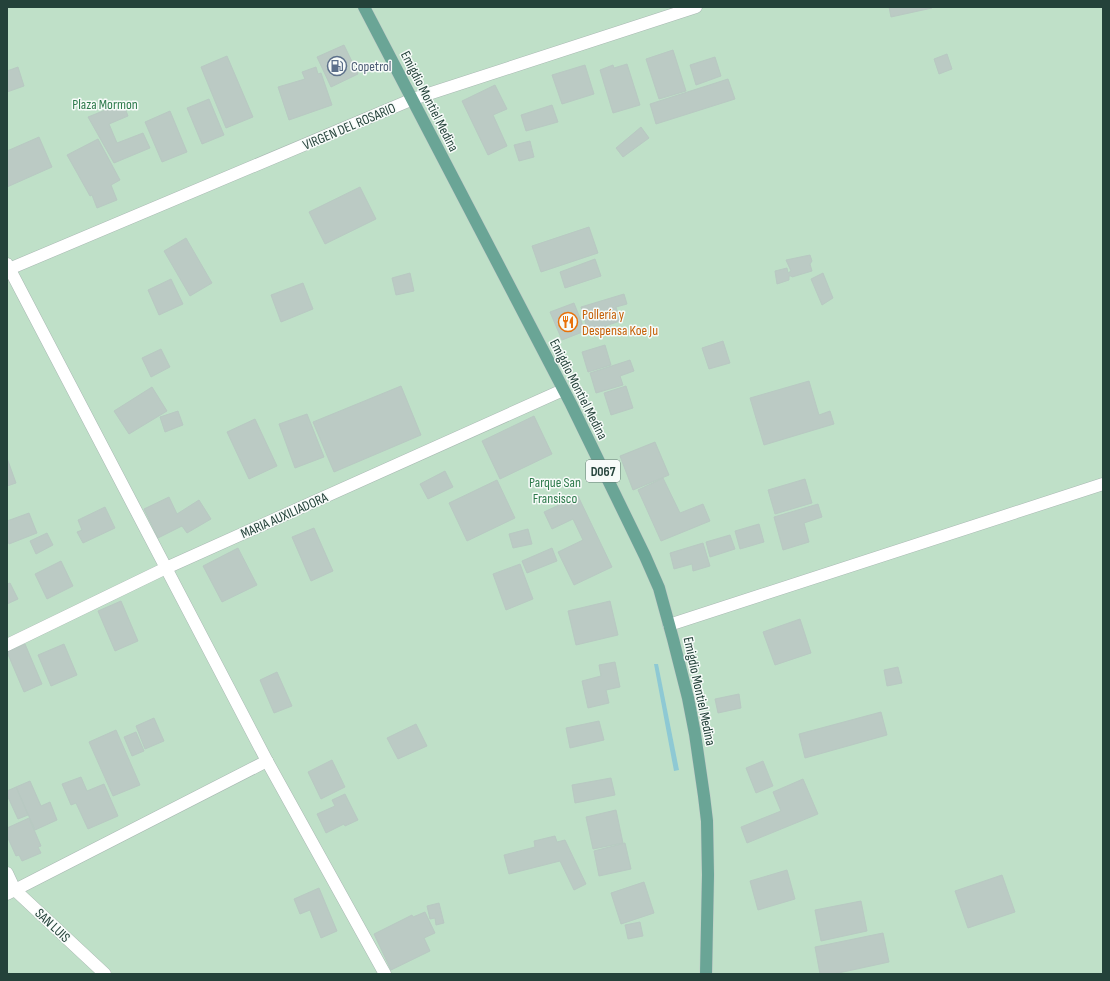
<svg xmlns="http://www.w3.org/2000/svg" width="1110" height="981" font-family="'Sofia Sans Condensed',sans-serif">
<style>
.green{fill:#bfe0c8}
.water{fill:#8ec9d4}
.building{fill:#bbcac4;stroke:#b8c9c2}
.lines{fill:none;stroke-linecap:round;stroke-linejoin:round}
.service-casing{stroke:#a8b8b2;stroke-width:13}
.minor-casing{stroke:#a8b8b2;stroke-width:13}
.primary-casing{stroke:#c2cac8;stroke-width:13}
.service{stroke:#fff;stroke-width:12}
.minor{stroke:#fff;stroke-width:12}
.primary{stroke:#6aa596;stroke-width:12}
.labels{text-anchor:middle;stroke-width:3;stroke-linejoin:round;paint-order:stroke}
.shield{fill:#f7fbf9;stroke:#637a73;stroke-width:1}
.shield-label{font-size:13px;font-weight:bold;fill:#24423a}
.service-label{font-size:14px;fill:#4e5e75;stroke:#f7fbf9;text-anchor:start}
.street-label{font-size:14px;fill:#24423a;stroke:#f7fbf9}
.park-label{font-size:14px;fill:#2d7a4b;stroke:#f7fbf9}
.food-label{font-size:14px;fill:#c56008;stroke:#f7fbf9;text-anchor:start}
</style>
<rect width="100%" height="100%" fill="#e6efeb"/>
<rect class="green" x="7" y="7" width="1096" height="967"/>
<path class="water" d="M654,664H658L679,770L674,771Z"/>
<g class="building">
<path d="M889,7H932V8L891,17Z"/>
<path d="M344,45L358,74L331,87L317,57Z"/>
<path d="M673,50L686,91L659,99L646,59Z"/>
<path d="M947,54L952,69L939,74L934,59Z"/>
<path d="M227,56L253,117L226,128L201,67Z"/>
<path d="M715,57L721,76L696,85L690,65Z"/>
<path d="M627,64L640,105L613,113L600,70L613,65L614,68Z"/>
<path d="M585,65L594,94L562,104L552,75Z"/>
<path d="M18,67L24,86L7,92V71Z"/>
<path d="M316,67L318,74L321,73L332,105L289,120L278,87L305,79L302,72Z"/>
<path d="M728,79L735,99L656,124L650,104Z"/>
<path d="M495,85L507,109L493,115L507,146L488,155L462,101Z"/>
<path d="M209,99L224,135L202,144L187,108Z"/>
<path d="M123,103L128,116L109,124L117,143L143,133L150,148L114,163L88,117Z"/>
<path d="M552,105L558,122L526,131L521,115Z"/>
<path d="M170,111L187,152L162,162L145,122Z"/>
<path d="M641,127L649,138L623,157L616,148Z"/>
<path d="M39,137L52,167L7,187V151Z"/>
<path d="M98,139L120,180L111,185L117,200L97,208L92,195L90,196L67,155Z"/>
<path d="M530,141L534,157L519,161L514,145Z"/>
<path d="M360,187L376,219L325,244L309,212Z"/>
<path d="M589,227L598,253L541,272L532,246Z"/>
<path d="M186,238L212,283L190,296L164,251Z"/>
<path d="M810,255L812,261L810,264L812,271L792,277L791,276H789V280L777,284L775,271L787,268L788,273L791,271L786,260Z"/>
<path d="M595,259L601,276L565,288L560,272Z"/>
<path d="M410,273L414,291L396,295L392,278Z"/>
<path d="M823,273L833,298L822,305L811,279Z"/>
<path d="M171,279L183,304L159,315L148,290Z"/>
<path d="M303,283L313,309L281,322L271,295Z"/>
<path d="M624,294L627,304L616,307L620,321L588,332L581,307Z"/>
<path d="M574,303L585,331L562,340L550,312Z"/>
<path d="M723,341L730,363L709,369L702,348Z"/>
<path d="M605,345L611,365L588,372L582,352Z"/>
<path d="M161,349L170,367L151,377L142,358Z"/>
<path d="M630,360L634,371L620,376L623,385L596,393L590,373Z"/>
<path d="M809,381L819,415L830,411L834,424L764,445L750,398Z"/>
<path d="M401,386L421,435L334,472L313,422Z"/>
<path d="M626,386L633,408L611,415L604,393Z"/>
<path d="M152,387L167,411L129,434L114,411Z"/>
<path d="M178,411L183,425L165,432L160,417Z"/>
<path d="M307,414L324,457L295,468L279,424Z"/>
<path d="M534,416L552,454L500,479L482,441Z"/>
<path d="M255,419L277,466L249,479L227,432Z"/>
<path d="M655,442L669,475L633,490L620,456Z"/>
<path d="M7,458L16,483L7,486Z"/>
<path d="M445,471L453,487L428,499L420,484Z"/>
<path d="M663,478L680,513L703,504L710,521L661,541L638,490Z"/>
<path d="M805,479L812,503L775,514L768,490Z"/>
<path d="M497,480L515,518L467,541L449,503Z"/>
<path d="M578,496L612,567L574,585L558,552L583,540L573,519L552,529L544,512Z"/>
<path d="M169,497L177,514L199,500L211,519L187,533L182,526L158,538L144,509Z"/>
<path d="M818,504L822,517L804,523L809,542L783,550L774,517Z"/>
<path d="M105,507L115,528L83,543L77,532L82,530L78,520Z"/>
<path d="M29,513L37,533L9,544L7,539V521Z"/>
<path d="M759,524L764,542L740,549L735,531Z"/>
<path d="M314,528L333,571L311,581L292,537Z"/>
<path d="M528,529L532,544L513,548L509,534Z"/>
<path d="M47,533L53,545L36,554L30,541Z"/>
<path d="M730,535L735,549L710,557L706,542Z"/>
<path d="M703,543L710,566L693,571L692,564L674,569L670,553Z"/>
<path d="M238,548L257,585L222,602L203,566Z"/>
<path d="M552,548L557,561L527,573L522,561Z"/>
<path d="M61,561L73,586L47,599L35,574Z"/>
<path d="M520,564L533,599L506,610L493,574Z"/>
<path d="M10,583L18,599L7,604V584Z"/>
<path d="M121,601L138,641L115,651L98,611Z"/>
<path d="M610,601L618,635L576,645L568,611Z"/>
<path d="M800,619L811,653L775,665L763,632Z"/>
<path d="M25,644L42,684L24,692L7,652Z"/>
<path d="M64,644L77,675L51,686L38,655Z"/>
<path d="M615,662L620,687L606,690L609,703L588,708L582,681L601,676L599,665Z"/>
<path d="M898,667L902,683L887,686L884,670Z"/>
<path d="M277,672L292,706L274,713L260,680Z"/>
<path d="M739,694L741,708L718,713L715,699Z"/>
<path d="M881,712L887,735L805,758L799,734Z"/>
<path d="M154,718L164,741L145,749L136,726Z"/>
<path d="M599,721L604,740L570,748L566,728Z"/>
<path d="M416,724L427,746L398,759L387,738Z"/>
<path d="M116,730L140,785L113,796L89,742Z"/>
<path d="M136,732L144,751L132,756L124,737Z"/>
<path d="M332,760L345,787L321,799L308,772Z"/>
<path d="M763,761L773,786L756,793L746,768Z"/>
<path d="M81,777L87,791L104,784L118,816L88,829L76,803L71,805L62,784Z"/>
<path d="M611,778L615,795L575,803L572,785Z"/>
<path d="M803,779L818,814L747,843L741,827L781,811L773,792Z"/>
<path d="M30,781L41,806L50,802L57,820L35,830L16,787Z"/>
<path d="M16,787L28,815L18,819L7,795V791Z"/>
<path d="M345,794L358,820L345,826L344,824L326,833L317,814L335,806L332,800Z"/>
<path d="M616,810L623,843L593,849L586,817Z"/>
<path d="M29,818L41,846L38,847L41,853L22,861L19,855L16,856L7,836V828Z"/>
<path d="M555,836L557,842L565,840L586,884L574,890L560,861L509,874L504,855L535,847L534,841Z"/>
<path d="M625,843L631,869L599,876L594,851Z"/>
<path d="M787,870L795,899L758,910L750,881Z"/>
<path d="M1002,875L1015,912L968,928L955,891Z"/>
<path d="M644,882L654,913L621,924L611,893Z"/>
<path d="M319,888L337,931L321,938L310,910L300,914L294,899Z"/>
<path d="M861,901L867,931L821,941L815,910Z"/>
<path d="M439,903L444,923L436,925L435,918L430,919L427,906Z"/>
<path d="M425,912L435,933L424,938L430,951L391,970L374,934L412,915L413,917Z"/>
<path d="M640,922L643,936L628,939L625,925Z"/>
<path d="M883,933L889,962L834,974H820L815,947Z"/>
</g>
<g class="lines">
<g class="service-casing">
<path id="service" d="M669,625L1103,484"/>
</g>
<g class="minor-casing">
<g id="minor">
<path d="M7,264L267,761L385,974"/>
<path d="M9,269L413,99L696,7"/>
<path d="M7,645L166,568L563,390"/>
<path d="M7,873L15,890L105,974"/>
<path d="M7,894L267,761"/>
</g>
</g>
<g class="primary-casing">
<path id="primary" d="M364,7L571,404L645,556L659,588L673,639L688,698L695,734L704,796L707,821L708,875L706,974"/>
</g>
<use href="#service" class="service"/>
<use href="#minor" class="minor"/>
<use href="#primary" class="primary"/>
</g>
<defs>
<g id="fuel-ring" transform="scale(1)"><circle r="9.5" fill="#f7fbf9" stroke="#5c6f8a" stroke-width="1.5"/><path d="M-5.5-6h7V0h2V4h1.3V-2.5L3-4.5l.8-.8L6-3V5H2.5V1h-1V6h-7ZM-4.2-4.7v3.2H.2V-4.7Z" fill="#5c6f8a"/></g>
<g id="restaurant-ring" transform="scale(1)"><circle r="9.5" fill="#f7fbf9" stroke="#e8710a" stroke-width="1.5"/><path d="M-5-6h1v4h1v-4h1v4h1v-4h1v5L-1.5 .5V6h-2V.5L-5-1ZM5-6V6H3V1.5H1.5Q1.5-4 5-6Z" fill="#e8710a"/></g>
</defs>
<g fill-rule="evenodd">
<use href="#fuel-ring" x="337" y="66"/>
<use href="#restaurant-ring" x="568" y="322"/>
</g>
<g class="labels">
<rect class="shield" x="586" y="460" width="34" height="22" rx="3"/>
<g class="shield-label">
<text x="603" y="476">D067</text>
</g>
<g class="service-label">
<text x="351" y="71">Copetrol</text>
</g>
<g class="street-label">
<text transform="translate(430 101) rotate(63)" y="5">Emigdio Montiel Medina</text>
<text transform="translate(349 126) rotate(-23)" y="5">VIRGEN DEL ROSARIO</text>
<text transform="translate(579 389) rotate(63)" y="5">Emigdio Montiel Medina</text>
<text transform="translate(284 515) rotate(-24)" y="5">MARIA AUXILIADORA</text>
<text transform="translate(700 691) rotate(78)" y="5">Emigdio Montiel Medina</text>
<text transform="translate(53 925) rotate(43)" y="5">SAN LUIS</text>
</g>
<g class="park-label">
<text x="105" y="109">Plaza Mormon</text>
<text x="555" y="487">Parque San<tspan x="555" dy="16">Fransisco</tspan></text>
</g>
<g class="food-label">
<text x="582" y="319">Pollería y<tspan x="582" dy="16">Despensa Koe Ju</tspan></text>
</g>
</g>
<rect width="1110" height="981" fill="none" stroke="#24423a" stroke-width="16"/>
</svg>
